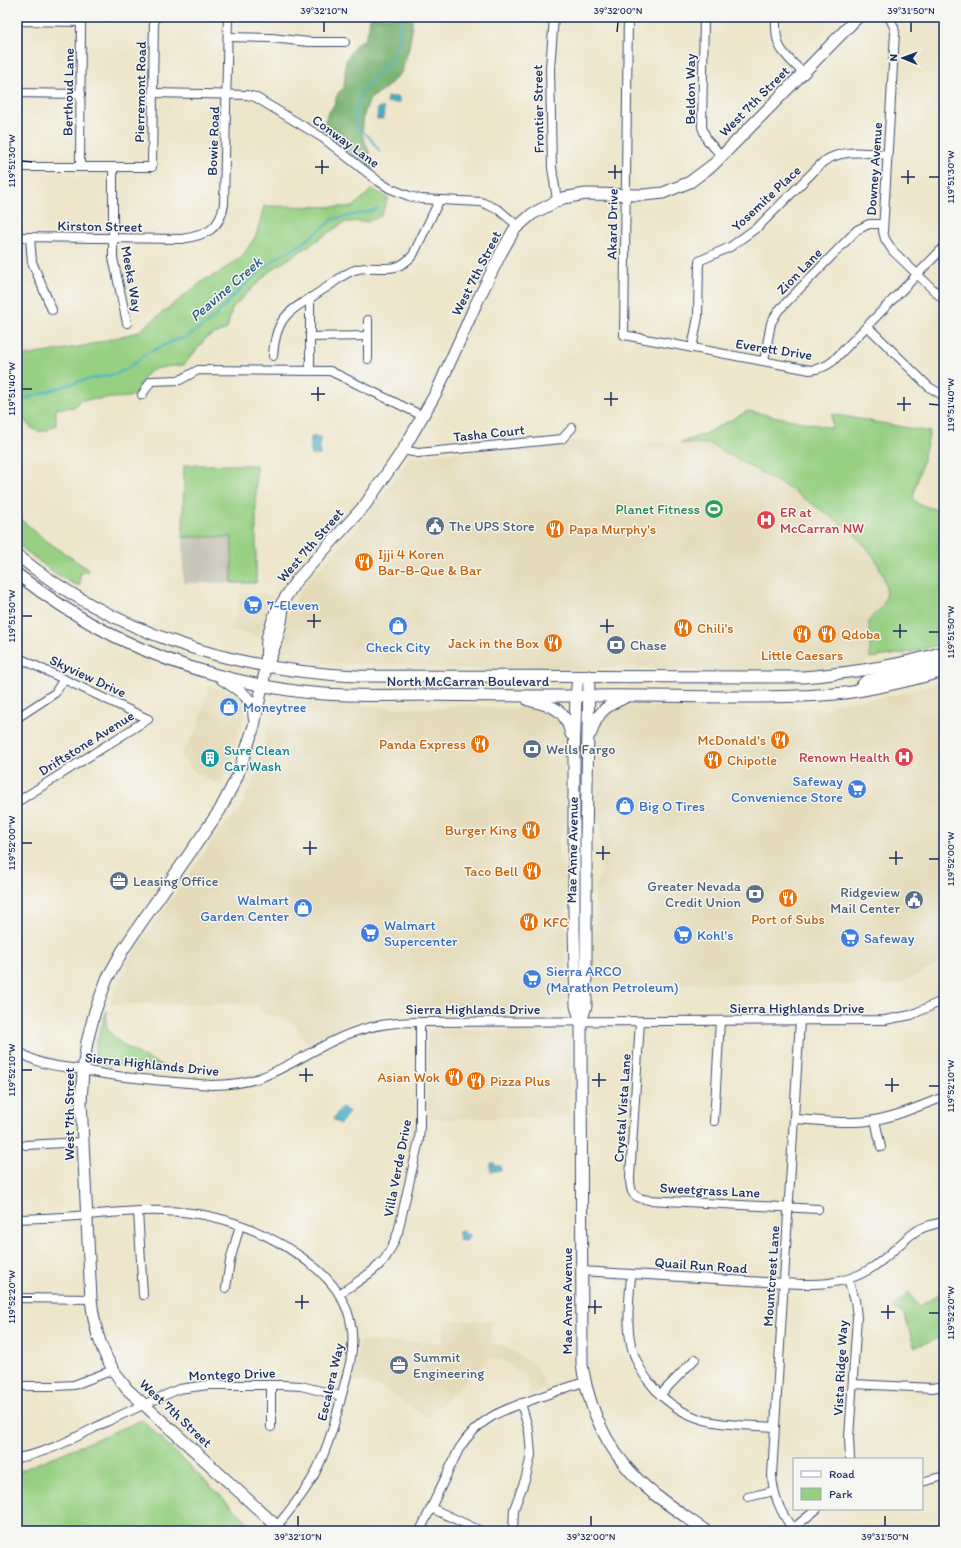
<svg xmlns="http://www.w3.org/2000/svg" width="961" height="1548" font-family="Itim,sans-serif">
<style>
.built{fill:#e4dbba}
.industrial{fill:#c6c5b8}
.green{fill:#97d083;stroke:#598070}
.forest{fill:#79b271;stroke:#4a7068}
.water{fill:#49b1c8;stroke:#327093}
.lines{fill:none;stroke-linecap:round;stroke-linejoin:round}
.stream{stroke:#49b1c8;stroke-width:2}
.minor-casing{stroke:#3b4a6e;stroke-width:10}
.major-casing{stroke:#3b4a6e;stroke-width:13}
.minor{stroke:#fff;stroke-width:8}
.major{stroke:#fff;stroke-width:11}
.ticks{fill:none;stroke:#1b2f5e;stroke-width:1.5}
.labels{text-anchor:middle;stroke-width:3;stroke-linejoin:round;paint-order:stroke}
.street-label{font-size:14px;fill:#1b2f5e;stroke:#f6f6f2}
.leisure-label{font-size:14px;fill:#27864d;stroke:#f6f6f2;text-anchor:end}
.health-label{font-size:14px;fill:#be3a42;stroke:#f6f6f2;text-anchor:start}
.service-label{font-size:14px;fill:#4e5e75;stroke:#f6f6f2;text-anchor:start}
.food-label{font-size:14px;fill:#c56008;stroke:#f6f6f2;text-anchor:start}
.shop-label{font-size:14px;fill:#366cbe;stroke:#f6f6f2;text-anchor:start}
.culture-label{font-size:14px;fill:#0d838f;stroke:#f6f6f2;text-anchor:start}
.water-label{font-size:15px;font-style:italic;fill:#2b5c83;stroke:#f6f6f2}
.neatline{fill:none;stroke:#1b2f5e;stroke-width:1.5}
.ticks-label{font-size:10px;text-anchor:middle;fill:#1b2f5e}
</style>
<rect width="100%" height="100%" fill="#f6f6f2"/>
<filter id="ink" filterUnits="userSpaceOnUse"><feTurbulence type="fractalNoise" baseFrequency=".025" numOctaves="2"/><feDisplacementMap in="SourceGraphic" scale="8" xChannelSelector="R" yChannelSelector="G"/><feConvolveMatrix kernelMatrix="1 2 1 2 8 2 1 2 1" color-interpolation-filters="sRGB"/></filter>
<filter id="wash" filterUnits="userSpaceOnUse"><feTurbulence type="fractalNoise" baseFrequency=".012" numOctaves="4" result="noise"/><feDisplacementMap in="SourceGraphic" scale="16" xChannelSelector="R" yChannelSelector="G"/><feGaussianBlur stdDeviation="0.9" result="paint"/><feColorMatrix in="noise" values="0 0 0 0 0 0 0 0 0 0 0 0 0 0 0 0 0 1.4 0 .05"/><feComposite in="paint" operator="in"/></filter>
<g filter="url(#wash)">
<rect width="100%" height="100%" fill="#eee6cb"/>
<g class="built">
<path d="M583,440L710,444L792,490L850,530L858,537L880,569L884,577L885,585L886,598L884,604L870,618L869,621L870,660L859,665L838,668L779,671L678,670L654,667L606,666L595,670H572L441,669L413,665L316,663L285,659L281,656L278,651L287,618L298,595L310,578L341,547L367,517L410,457Z"/>
<path d="M241,593H262L273,598L268,610L260,638L231,630Z"/>
<path d="M944,681V961L897,985L594,984L595,891L596,885L601,873L600,825L596,812V731L604,714L619,706H716L749,709L819,708L824,710L835,703L880,698L908,692Z"/>
<path d="M209,686L237,694L246,704L245,712L232,758L220,785L195,772L180,755L197,730Z"/>
<path d="M283,698L328,703L372,705L395,708H442L457,705H466L494,708H546L558,715L565,729L566,736V821L563,833L558,838V861L565,870L566,880V1006L564,1011L560,1012L391,1013L356,1020L344,1025L310,1042L305,1041L296,1026L290,1021L260,1012L257,1004H110L119,980L136,950L218,833L238,811L251,788L261,759L273,703Z"/>
<path d="M432,1030H565L568,1032L570,1037L569,1117L428,1119L427,1115V1035L429,1031Z"/>
<path d="M491,1320V1343L504,1345L535,1366L538,1370L546,1389L526,1396L529,1394L530,1389L526,1378L523,1374L503,1360L489,1359L437,1408L428,1418L382,1388L352,1380L360,1341L443,1343L444,1321Z"/>
</g>
<rect class="industrial" x="183" y="537" width="49" height="46"/>
<g class="green">
<path d="M372,189L388,198L381,216L369,221L345,222L270,271L232,308L227,329L207,337L184,365C160,368 143,365 137,394L129,397L82,400L74,407L56,409V425C41,436 32,432 23,418L17,416V357L84,346L138,332L204,280L219,273L243,255L256,236L264,206L353,207Z"/>
<path d="M748,411L832,428V414L930,432L913,498L918,504L944,512V644L906,653L870,658L869,621C872,614 880,611 883,605C896,581 867,545 850,530L792,490L710,444L680,443L704,434Z"/>
<path d="M184,465H256V583H232V537H183Z"/>
<path d="M17,516L44,539L89,570L80,574V585C68,586 29,553 17,544Z"/>
<path d="M107,1011C106,1018 105,1025 109,1031C122,1049 161,1066 181,1072L102,1064C100,1062 96,1061 95,1058C93,1049 103,1020 107,1011Z"/>
<path d="M944,1291V1337L914,1347L905,1316L893,1307L908,1292L919,1307Z"/>
<path d="M142,1420L257,1531H17V1472Z"/>
</g>
<path class="forest" d="M370,17H412V30L408,52L401,73L386,88L370,99L364,114L362,135L370,154L373,171L322,131L327,115L334,105L338,93L344,88L346,61L356,44L365,39L369,27Z"/>
<g class="water">
<path d="M387,97H399V103L387,102Z"/>
<path d="M378,108H384L383,119H377Z"/>
<rect x="311" y="437" width="9" height="18"/>
<path d="M342,1107L349,1112L340,1124L333,1119Z"/>
<path d="M491,1163H494L495,1166H501V1171H491Z"/>
<path d="M460,1230L463,1231L466,1235L470,1234L466,1241L459,1240L460,1237L458,1232Z"/>
</g>
<g class="lines">
<g class="stream">
<path d="M380,152C376,146 372,140 367,135C364,133 359,130 358,127C356,124 356,119 356,115C356,81 383,78 395,53C401,41 401,30 399,17"/>
<path d="M17,401L80,381L116,374L127,369L147,353L173,341L185,338L196,331L214,318L234,295L258,273L278,257L300,245L334,219L372,211L378,208"/>
</g>
</g>
</g>
<g filter="url(#ink)">
<g class="lines">
<g class="minor-casing">
<g id="minor">
<path d="M554,17L550,68L552,168L557,200"/>
<path d="M628,17L624,335L810,370C819,369 826,367 833,361L944,247"/>
<path d="M704,17L702,127L707,140L721,155"/>
<path d="M776,17C775,50 781,50 803,73"/>
<path d="M889,17L894,27L895,33L883,231L885,239L893,251L944,300"/>
<path d="M17,21L81,22"/>
<path d="M228,37L271,38L309,42H345"/>
<path d="M17,93L81,94"/>
<path d="M153,93L247,95L255,97L323,138L378,181L389,188L409,196L421,199L481,202L499,210L518,226"/>
<path d="M17,167H152L154,17"/>
<path d="M80,167L81,17"/>
<path d="M113,167V258L127,323"/>
<path d="M17,237L182,239C206,235 220,230 224,204L228,17"/>
<path d="M30,237L32,262L52,310"/>
<path d="M310,298V371"/>
<path d="M368,320V359"/>
<path d="M867,326L929,387L944,396"/>
<path d="M311,337L368,336"/>
<path d="M692,348L698,317L699,261L730,247L759,226L823,162C843,148 865,153 888,155"/>
<path d="M273,356C276,312 292,311 324,289C334,283 344,273 355,270C378,263 394,277 413,255L439,201"/>
<path d="M764,361L771,323L778,311L857,230L869,224H883"/>
<path d="M142,395L151,381L180,380L198,370L330,371L423,416"/>
<path d="M403,450L418,453L562,439L572,428"/>
<path d="M17,657L148,719"/>
<path d="M17,718L55,693L64,679"/>
<path d="M17,802L148,719"/>
<path d="M640,1022L630,1177C630,1192 632,1198 649,1200L818,1209"/>
<path d="M17,1050C40,1067 57,1065 83,1070C125,1079 168,1081 211,1085C228,1085 246,1083 262,1077C294,1065 322,1043 354,1032C376,1024 397,1022 420,1022L885,1020L911,1015L944,1000"/>
<path d="M794,1119C818,1120 844,1124 868,1121C894,1118 919,1106 944,1097"/>
<path d="M875,1120L881,1147"/>
<path d="M714,1121L720,1021"/>
<path d="M26,1145L82,1142"/>
<path d="M138,1211L143,1295"/>
<path d="M17,1219C40,1218 63,1218 86,1215C111,1213 137,1210 162,1211C218,1211 274,1233 317,1269C347,1295 358,1325 350,1363C340,1401 332,1442 313,1477C303,1495 290,1510 277,1526"/>
<path d="M581,1271L783,1283C814,1285 842,1286 870,1269C887,1259 899,1243 915,1232C923,1226 934,1224 944,1222"/>
<path d="M631,1274C630,1293 627,1313 629,1332C633,1373 665,1409 704,1420C727,1426 751,1425 774,1427"/>
<path d="M848,1280L855,1300L857,1317L849,1438L850,1459"/>
<path d="M226,1288L230,1261L240,1225"/>
<path d="M339,1294C354,1284 370,1275 382,1262C390,1254 394,1242 398,1232L419,1140L420,1126V1022"/>
<path d="M17,1298L91,1299"/>
<path d="M853,1384L932,1388L944,1386"/>
<path d="M17,1386H56L74,1385L113,1370"/>
<path d="M660,1395L695,1359"/>
<path d="M271,1427V1385"/>
<path d="M17,1458C48,1453 76,1437 104,1423C129,1411 154,1400 179,1389L208,1385H282L301,1386L341,1396"/>
<path d="M922,1482L944,1476"/>
<path d="M748,1497L774,1491"/>
<path d="M431,1508L481,1531"/>
<path d="M793,1529C780,1512 773,1496 772,1475L800,1020"/>
<path d="M420,1531L459,1449C480,1416 505,1409 540,1397C555,1392 570,1386 585,1382"/>
<path d="M513,1531L514,1509L526,1477L531,1455L529,1431L521,1403"/>
<path d="M790,1531L817,1509"/>
</g>
</g>
<g class="major-casing">
<g id="major">
<path d="M17,555C113,633 235,671 357,676L803,677C851,673 898,666 944,652"/>
<path d="M17,574C76,620 144,656 217,675C248,683 280,690 312,693C351,697 392,695 432,695C483,696 534,696 586,696C635,695 685,697 735,697C772,697 809,697 845,693C879,688 912,680 944,671"/>
<path d="M268,663C276,644 283,622 283,602"/>
<path d="M578,677L576,696L574,757V929L576,1006L581,1022L582,1365C590,1416 613,1461 654,1494C671,1507 689,1519 706,1531"/>
<path d="M222,679C236,688 255,698 254,717"/>
<path d="M857,691L866,681L944,662"/>
<path d="M528,700C552,706 565,707 571,734"/>
<path d="M591,733C597,713 605,706 624,698"/>
<path d="M581,1022L586,1006V840L589,676"/>
<path d="M282,1531L127,1389C104,1361 95,1335 91,1299L81,1102L83,1070L87,1042L95,1011L107,979L123,950L141,923L220,810L237,777L254,726L266,667L267,638L275,614L296,581L365,505L403,450L437,391L475,306L501,253L514,230L532,214L563,198L586,194L644,195L663,193L690,182L714,164L858,17"/>
</g>
</g>
<use href="#minor" class="minor"/>
<use href="#major" class="major"/>
</g>
</g>
<path class="ticks" d="M324,32V22M617,32L618,22M911,32V22M22,161L32,162M315,167H329M608,172H622M322,174V160M901,177H915M929,177H939M615,179V165M908,184V170M22,389H32M311,394H325M604,399H618M318,401V387M897,404H911M929,404L939,405M611,406V392M904,411V397M22,616H32M307,621H321M600,626H614M314,628V614M893,631H907M929,632H939M607,633V619M900,638V624M22,843H32M303,848H317M596,853H610M310,855V841M889,858H903M929,859H939M603,860V846M896,865V851M22,1070H32M299,1075H313M592,1080H606M306,1082V1068M885,1085H899M929,1086H939M599,1087V1073M892,1092V1078M22,1297H32M295,1302H309M588,1307H602M302,1309V1295M881,1312H895M929,1313H939M595,1314V1300M888,1319V1305M298,1526V1516M591,1526V1516M885,1526V1516"/>
<defs>
<g id="stadium-disc" transform="scale(1)"><circle r="9.5" fill="#2e9e5b" stroke="#f6f6f2"/><path d="M0-5a6.5 5 0 1 0 0 10a6.5 5 0 1 0 0-10ZM-3.5-1.8h7v3.6h-7Z" fill="#fff"/></g>
<g id="hospital-disc" transform="scale(1)"><circle r="9.5" fill="#e0444e" stroke="#f6f6f2"/><path d="M-5-5h3v3.5h4V-5h3V5h-3V1.5h-4V5h-3Z" fill="#fff"/></g>
<g id="civic-disc" transform="scale(1)"><circle r="9.5" fill="#5c6f8a" stroke="#f6f6f2"/><path d="M-.6-6.5H3V-4.5H.6V-3L4-1V1h2V6H-6V1h2V-1L-.6-3ZM-1.2 2.5V6h2.4V2.5Z" fill="#fff"/></g>
<g id="restaurant-disc" transform="scale(1)"><circle r="9.5" fill="#e8710a" stroke="#f6f6f2"/><path d="M-5-6h1v4h1v-4h1v4h1v-4h1v5L-1.5 .5V6h-2V.5L-5-1ZM5-6V6H3V1.5H1.5Q1.5-4 5-6Z" fill="#fff"/></g>
<g id="supermarket-disc" transform="scale(1)"><circle r="9.5" fill="#3f7fe0" stroke="#f6f6f2"/><path d="M-6-5.5h2.5l.6 2H6L4.5 2H-2.5L-4.4-4H-6ZM-1.5 3.2a1.3 1.3 0 1 0 .1 0ZM3 3.2a1.3 1.3 0 1 0 .1 0Z" fill="#fff"/></g>
<g id="shop-disc" transform="scale(1)"><circle r="9.5" fill="#3f7fe0" stroke="#f6f6f2"/><path d="M-5-2.5h2.3a2.7 3.5 0 0 1 5.4 0H5L5.5 6h-11ZM-1.5-2.5h3a1.5 2.3 0 0 0-3 0Z" fill="#fff"/></g>
<g id="bank-disc" transform="scale(1)"><circle r="9.5" fill="#5c6f8a" stroke="#f6f6f2"/><path d="M-6-4H6V4H-6ZM0-2.3a2.3 2.3 0 1 0 0 4.6a2.3 2.3 0 1 0 0-4.6Z" fill="#fff"/></g>
<g id="building-disc" transform="scale(1)"><circle r="9.5" fill="#0f9aa8" stroke="#f6f6f2"/><path d="M-4-6H4V6H1V3H-1V6H-4ZM-2.5-4.3h1.7v1.8h-1.7ZM.8-4.3h1.7v1.8H.8ZM-2.5-1h1.7V.8h-1.7ZM.8-1h1.7V.8H.8Z" fill="#fff"/></g>
<g id="office-disc" transform="scale(1)"><circle r="9.5" fill="#5c6f8a" stroke="#f6f6f2"/><path d="M-6-3h4V-5.5h4V-3h4V5H-6ZM-1-4.5V-3h2v-1.5ZM-6 0V1H6V0Z" fill="#fff"/></g>
</defs>
<g fill-rule="evenodd">
<use href="#stadium-disc" x="714" y="509"/>
<use href="#hospital-disc" x="766" y="520"/>
<use href="#civic-disc" x="435" y="526"/>
<use href="#restaurant-disc" x="555" y="529"/>
<use href="#restaurant-disc" x="364" y="562"/>
<use href="#supermarket-disc" x="253" y="605"/>
<use href="#shop-disc" x="398" y="626"/>
<use href="#restaurant-disc" x="683" y="628"/>
<use href="#restaurant-disc" x="802" y="634"/>
<use href="#restaurant-disc" x="827" y="634"/>
<use href="#restaurant-disc" x="553" y="643"/>
<use href="#bank-disc" x="616" y="645"/>
<use href="#shop-disc" x="229" y="707"/>
<use href="#restaurant-disc" x="780" y="740"/>
<use href="#restaurant-disc" x="480" y="744"/>
<use href="#bank-disc" x="532" y="749"/>
<use href="#hospital-disc" x="904" y="757"/>
<use href="#building-disc" x="210" y="758"/>
<use href="#restaurant-disc" x="713" y="760"/>
<use href="#supermarket-disc" x="857" y="789"/>
<use href="#shop-disc" x="625" y="806"/>
<use href="#restaurant-disc" x="531" y="830"/>
<use href="#restaurant-disc" x="532" y="871"/>
<use href="#office-disc" x="119" y="881"/>
<use href="#bank-disc" x="755" y="894"/>
<use href="#restaurant-disc" x="788" y="898"/>
<use href="#civic-disc" x="914" y="900"/>
<use href="#shop-disc" x="303" y="908"/>
<use href="#restaurant-disc" x="529" y="922"/>
<use href="#supermarket-disc" x="370" y="933"/>
<use href="#supermarket-disc" x="683" y="935"/>
<use href="#supermarket-disc" x="850" y="938"/>
<use href="#supermarket-disc" x="532" y="979"/>
<use href="#restaurant-disc" x="454" y="1077"/>
<use href="#restaurant-disc" x="476" y="1081"/>
<use href="#office-disc" x="399" y="1365"/>
</g>
<g class="labels">
<g class="street-label">
<text transform="translate(690 89) rotate(-90)" y="5">Beldon Way</text>
<text transform="translate(68 92) rotate(-89)" y="5">Berthoud Lane</text>
<text transform="translate(140 92) rotate(-89)" y="5">Pierremont Road</text>
<text transform="translate(754 101) rotate(-45)" y="5">West 7th Street</text>
<text transform="translate(538 109) rotate(-91)" y="5">Frontier Street</text>
<text transform="translate(213 141) rotate(-88)" y="5">Bowie Road</text>
<text transform="translate(346 141) rotate(36)" y="5">Conway Lane</text>
<text transform="translate(874 169) rotate(-86)" y="5">Downey Avenue</text>
<text transform="translate(766 198) rotate(-43)" y="5">Yosemite Place</text>
<text transform="translate(612 224) rotate(-89)" y="5">Akard Drive</text>
<text transform="translate(100 226) rotate(1)" y="5">Kirston Street</text>
<text transform="translate(799 271) rotate(-46)" y="5">Zion Lane</text>
<text transform="translate(476 273) rotate(-63)" y="5">West 7th Street</text>
<text transform="translate(132 279) rotate(80)" y="5">Meeks Way</text>
<text transform="translate(774 349) rotate(9)" y="5">Everett Drive</text>
<text transform="translate(489 433) rotate(-6)" y="5">Tasha Court</text>
<text transform="translate(310 545) rotate(-49)" y="5">West 7th Street</text>
<text transform="translate(88 676) rotate(25)" y="5">Skyview Drive</text>
<text x="468" y="686">North McCarran Boulevard</text>
<text transform="translate(86 743) rotate(-32)" y="5">Driftstone Avenue</text>
<text transform="translate(572 850) rotate(-89)" y="5">Mae Anne Avenue</text>
<text x="797" y="1013">Sierra Highlands Drive</text>
<text x="473" y="1014">Sierra Highlands Drive</text>
<text transform="translate(152 1064) rotate(6)" y="5">Sierra Highlands Drive</text>
<text transform="translate(622 1108) rotate(-86)" y="5">Crystal Vista Lane</text>
<text transform="translate(69 1114) rotate(-90)" y="5">West 7th Street</text>
<text transform="translate(397 1168) rotate(-79)" y="5">Villa Verde Drive</text>
<text transform="translate(710 1190) rotate(3)" y="5">Sweetgrass Lane</text>
<text transform="translate(701 1265) rotate(4)" y="5">Quail Run Road</text>
<text transform="translate(771 1276) rotate(-86)" y="5">Mountcrest Lane</text>
<text transform="translate(567 1301) rotate(-90)" y="5">Mae Anne Avenue</text>
<text transform="translate(840 1368) rotate(-87)" y="5">Vista Ridge Way</text>
<text transform="translate(232 1374) rotate(-2)" y="5">Montego Drive</text>
<text transform="translate(330 1382) rotate(-77)" y="5">Escalera Way</text>
<text transform="translate(176 1413) rotate(43)" y="5">West 7th Street</text>
</g>
<g class="leisure-label">
<text x="700" y="514">Planet Fitness</text>
</g>
<g class="health-label">
<text x="780" y="517">ER at<tspan x="780" dy="16">McCarran NW</tspan></text>
<text x="890" y="762" text-anchor="end">Renown Health</text>
</g>
<g class="service-label">
<text x="449" y="531">The UPS Store</text>
<text x="630" y="650">Chase</text>
<text x="546" y="754">Wells Fargo</text>
<text x="133" y="886">Leasing Office</text>
<text x="741" y="891" text-anchor="end">Greater Nevada<tspan x="741" dy="16">Credit Union</tspan></text>
<text x="900" y="897" text-anchor="end">Ridgeview<tspan x="900" dy="16">Mail Center</tspan></text>
<text x="413" y="1362">Summit<tspan x="413" dy="16">Engineering</tspan></text>
</g>
<g class="food-label">
<text x="569" y="534">Papa Murphy's</text>
<text x="378" y="559">Ijji 4 Koren<tspan x="378" dy="16">Bar-B-Que &amp; Bar</tspan></text>
<text x="697" y="633">Chili's</text>
<text x="841" y="639">Qdoba</text>
<text x="539" y="648" text-anchor="end">Jack in the Box</text>
<text x="802" y="660" text-anchor="middle">Little Caesars</text>
<text x="766" y="745" text-anchor="end">McDonald's</text>
<text x="466" y="749" text-anchor="end">Panda Express</text>
<text x="727" y="765">Chipotle</text>
<text x="517" y="835" text-anchor="end">Burger King</text>
<text x="518" y="876" text-anchor="end">Taco Bell</text>
<text x="788" y="924" text-anchor="middle">Port of Subs</text>
<text x="543" y="927">KFC</text>
<text x="440" y="1082" text-anchor="end">Asian Wok</text>
<text x="490" y="1086">Pizza Plus</text>
</g>
<g class="shop-label">
<text x="267" y="610">7-Eleven</text>
<text x="398" y="652" text-anchor="middle">Check City</text>
<text x="243" y="712">Moneytree</text>
<text x="843" y="786" text-anchor="end">Safeway<tspan x="843" dy="16">Convenience Store</tspan></text>
<text x="639" y="811">Big O Tires</text>
<text x="289" y="905" text-anchor="end">Walmart<tspan x="289" dy="16">Garden Center</tspan></text>
<text x="384" y="930">Walmart<tspan x="384" dy="16">Supercenter</tspan></text>
<text x="697" y="940">Kohl's</text>
<text x="864" y="943">Safeway</text>
<text x="546" y="976">Sierra ARCO<tspan x="546" dy="16">(Marathon Petroleum)</tspan></text>
</g>
<g class="culture-label">
<text x="224" y="755">Sure Clean<tspan x="224" dy="16">Car Wash</tspan></text>
</g>
<g class="water-label">
<text transform="translate(226 289) rotate(-41)" y="5">Peavine Creek</text>
</g>
</g>
<rect width="961" height="1548" fill="none" stroke="#f6f6f2" stroke-width="44"/>
<rect x="793" y="1458" width="130" height="52" fill="#f6f6f2" stroke="#9ea6b7"/>
<rect x="801" y="1471" width="20" height="6" fill="#ffffff" stroke="#9ea6b7"/>
<text x="829" y="1478" font-size="12" fill="#1b2f5e">Road</text>
<rect x="801" y="1488" width="20" height="12" fill="#97d083" stroke="#9ea6b7"/>
<text x="829" y="1498" font-size="12" fill="#1b2f5e">Park</text>
<g transform="translate(903 58) rotate(271)" stroke="#f6f6f2" stroke-width="3" paint-order="stroke">
<path d="M0-3L7 15L0 10L-7 15Z" fill="#1b2f5e"/>
<text y="-6" font-size="11" font-weight="bold" text-anchor="middle" fill="#1b2f5e">N</text>
</g>
<rect x="22" y="22" width="917" height="1504" class="neatline"/>
<g class="ticks-label">
<text x="324" y="14">39°32'10"N</text>
<text x="618" y="14">39°32'00"N</text>
<text x="911" y="14">39°31'50"N</text>
<text transform="translate(11 161) rotate(-90)" y="4">119°51'30"W</text>
<text transform="translate(950 177) rotate(-90)" y="4">119°51'30"W</text>
<text transform="translate(11 389) rotate(-90)" y="4">119°51'40"W</text>
<text transform="translate(950 405) rotate(-90)" y="4">119°51'40"W</text>
<text transform="translate(11 616) rotate(-90)" y="4">119°51'50"W</text>
<text transform="translate(950 632) rotate(-90)" y="4">119°51'50"W</text>
<text transform="translate(11 843) rotate(-90)" y="4">119°52'00"W</text>
<text transform="translate(950 859) rotate(-90)" y="4">119°52'00"W</text>
<text transform="translate(11 1070) rotate(-90)" y="4">119°52'10"W</text>
<text transform="translate(950 1086) rotate(-90)" y="4">119°52'10"W</text>
<text transform="translate(11 1297) rotate(-90)" y="4">119°52'20"W</text>
<text transform="translate(950 1313) rotate(-90)" y="4">119°52'20"W</text>
<text x="298" y="1540">39°32'10"N</text>
<text x="591" y="1540">39°32'00"N</text>
<text x="885" y="1540">39°31'50"N</text>
</g>
</svg>
